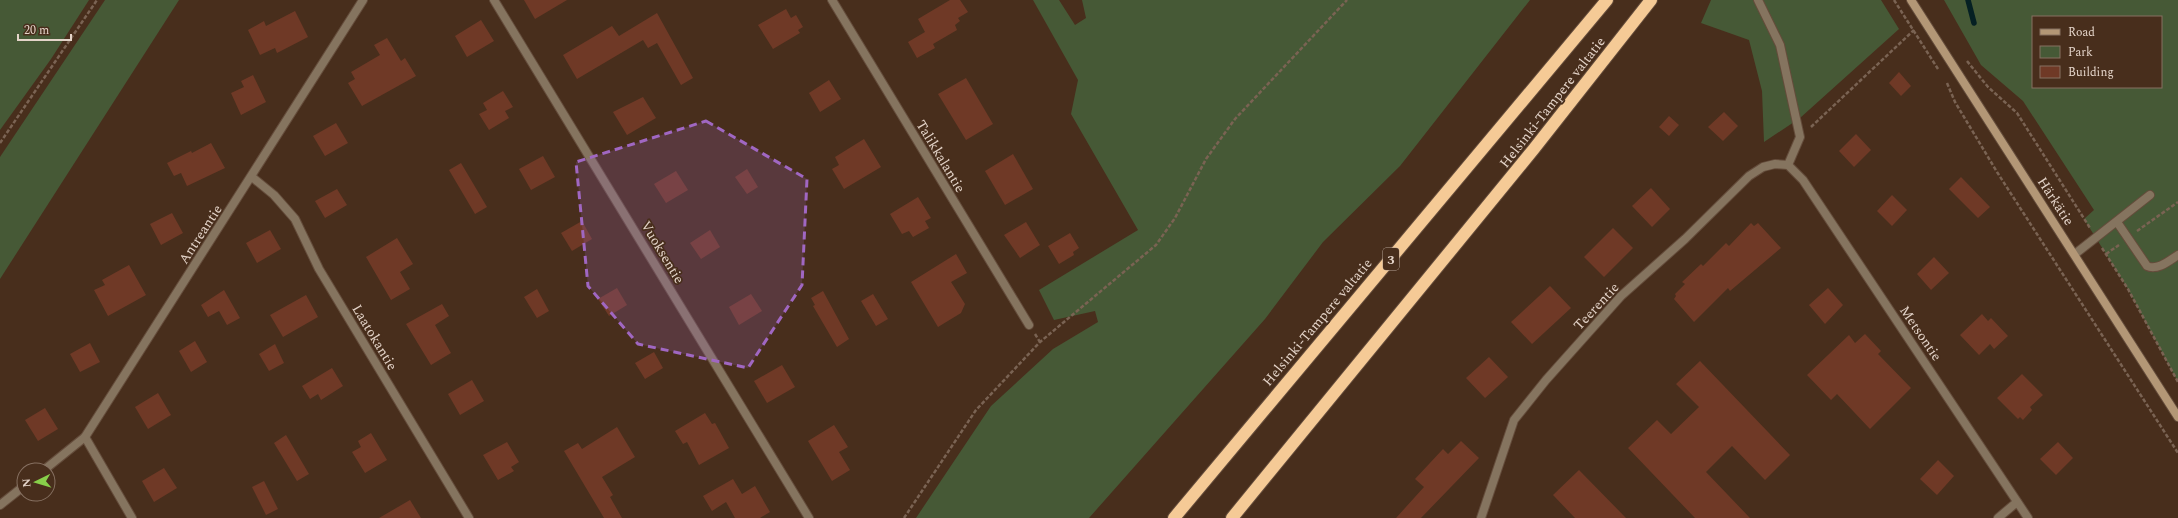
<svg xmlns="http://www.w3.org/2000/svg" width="2178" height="518" font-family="Spectral,serif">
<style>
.green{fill:#465936;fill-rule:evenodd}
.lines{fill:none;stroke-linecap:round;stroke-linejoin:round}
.stream{stroke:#052023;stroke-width:5.5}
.building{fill:#6f3926}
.lane-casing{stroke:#644c3b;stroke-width:10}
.street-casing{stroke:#644c3b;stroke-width:10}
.secondary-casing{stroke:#644c3b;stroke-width:10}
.highway-casing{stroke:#644c3b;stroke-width:14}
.path{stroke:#7a6353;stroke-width:2.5;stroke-dasharray:4 2;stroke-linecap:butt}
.lane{stroke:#85745f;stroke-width:8}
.street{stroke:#85745f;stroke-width:8}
.secondary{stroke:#b39776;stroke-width:8}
.highway{stroke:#f5ca96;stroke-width:12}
.marked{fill:#a067c2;fill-opacity:0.2;stroke:#a067c2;stroke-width:3;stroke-dasharray:8 5;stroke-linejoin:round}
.labels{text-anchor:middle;stroke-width:3.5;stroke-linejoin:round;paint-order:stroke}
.shield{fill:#482e1c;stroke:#b5a295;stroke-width:1}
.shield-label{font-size:13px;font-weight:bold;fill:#e4d4c9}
.street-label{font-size:14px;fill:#e4d4c9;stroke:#482e1c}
</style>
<rect width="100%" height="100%" fill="#482e1c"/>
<g class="green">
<path d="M0,0H89L51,59L0,130Z"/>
<path d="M105,0H179L0,279V157Z"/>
<path d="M1033,0H1059L1075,25L1086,18L1082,0H1530L1400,166L1323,242L1265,319L1089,518H916L991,406L1053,349L1098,322L1095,311L1054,320L1039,290L1138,230L1071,114L1078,80Z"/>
<path d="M1711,0H1881L1899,29L1800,118L1764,142L1762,91L1749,40L1701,23Z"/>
<path d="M1944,0H2178V382L2128,289L2084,219L2094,210L2023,101L1981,65ZM2033,17H2161V87H2033Z"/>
</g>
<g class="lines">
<path class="stream" d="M1968,0L1974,23"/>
</g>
<g class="building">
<path d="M524,0H567L535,19Z"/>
<path d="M950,0H960L968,12L958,18L960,21L955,25L957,30L933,44L935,48L917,58L908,42L925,32L918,19Z"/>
<path d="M786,9L791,18L796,15L803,27L798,30L800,33L773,49L758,25Z"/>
<path d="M295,11L308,37L277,53L275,48L260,55L248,30L264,21L266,26Z"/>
<path d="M657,13L693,78L681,85L657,43L648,48L643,40L577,79L563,55L612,26L619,36Z"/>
<path d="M481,20L494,41L467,57L455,36Z"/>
<path d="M387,38L401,61L405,58L416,76L362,106L348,83L355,79L351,72L380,55L374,45Z"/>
<path d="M1899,72L1911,86L1901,96L1889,83Z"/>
<path d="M253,75L266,102L241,115L231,93L244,87L241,81Z"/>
<path d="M966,78L993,124L966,140L938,94Z"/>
<path d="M829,80L841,99L820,112L809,93Z"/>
<path d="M503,91L513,107L505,111L509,118L489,130L479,114L487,110L483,103Z"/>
<path d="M643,97L656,118L627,135L613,112Z"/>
<path d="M1724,112L1738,126L1723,141L1708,127Z"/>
<path d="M1669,116L1679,125L1669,136L1659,127Z"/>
<path d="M336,123L348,143L325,156L313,136Z"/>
<path d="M1856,134L1871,150L1854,167L1839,151Z"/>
<path d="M864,139L881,167L844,189L832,169L839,165L835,157Z"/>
<path d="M211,143L225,168L187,186L181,173L174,176L167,163L191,151L192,153Z"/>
<path d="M1013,154L1033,189L1005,205L985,171Z"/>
<path d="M543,156L555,177L531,190L519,169Z"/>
<path d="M461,163L487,207L475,214L449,170Z"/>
<path d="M747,169L758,187L747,194L735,177Z"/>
<path d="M676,171L688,190L666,203L654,184Z"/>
<path d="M1961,177L1990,207L1978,218L1949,189Z"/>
<path d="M1651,188L1670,209L1652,227L1632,206Z"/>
<path d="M337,189L347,205L325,218L315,201Z"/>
<path d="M1892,195L1907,210L1892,226L1877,211Z"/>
<path d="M918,197L931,218L925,221L929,228L913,237L909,231L902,234L890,214Z"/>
<path d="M172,213L183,233L161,245L150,224Z"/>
<path d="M582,221L592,239L572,251L561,233Z"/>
<path d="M1026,222L1040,245L1020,258L1004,235Z"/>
<path d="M1751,223L1754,226L1758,223L1781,248L1730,291L1728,288L1694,322L1674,299L1676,296L1675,294L1685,284L1682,282L1701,264L1703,266L1726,243L1729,246Z"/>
<path d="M1613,228L1633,248L1604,277L1584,257Z"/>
<path d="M270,230L281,249L257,263L246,243Z"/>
<path d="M710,230L720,247L701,259L690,243Z"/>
<path d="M1070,233L1079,248L1073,252L1074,255L1059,264L1048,246Z"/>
<path d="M397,238L413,264L400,272L410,289L391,300L366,257Z"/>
<path d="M956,254L967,273L951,282L965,304L961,313L938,327L911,282Z"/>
<path d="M1934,257L1949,273L1931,290L1917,274Z"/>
<path d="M129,265L146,295L108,316L94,290L105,285L102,280Z"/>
<path d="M1550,286L1571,308L1532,344L1511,322Z"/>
<path d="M617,288L627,305L609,316L598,299Z"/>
<path d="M1828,288L1843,305L1825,324L1809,305Z"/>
<path d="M537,289L549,311L537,318L524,297Z"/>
<path d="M224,290L240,318L227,325L219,311L208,317L201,305Z"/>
<path d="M823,291L849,339L837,347L813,306L815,305L811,298Z"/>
<path d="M751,294L762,311L739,325L729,307Z"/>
<path d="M873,294L888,319L876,326L861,301Z"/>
<path d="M306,295L318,317L283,337L270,315Z"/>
<path d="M442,304L449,316L435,325L451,353L431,365L406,324Z"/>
<path d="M1982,314L1988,321L1991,318L2008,336L1994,349L1990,344L1979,355L1960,335Z"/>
<path d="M1865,334L1881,351L1878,354L1911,388L1870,429L1837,394L1831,400L1807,375L1849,335L1855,343Z"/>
<path d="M195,341L207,362L191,372L179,351Z"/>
<path d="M90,343L100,362L80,372L70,354Z"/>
<path d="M275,344L284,363L269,371L259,354Z"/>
<path d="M654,352L663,368L645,379L635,363Z"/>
<path d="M1489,357L1508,377L1485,398L1466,378Z"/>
<path d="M1700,361L1790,455L1765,480L1732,446L1706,472L1750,518H1695L1628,448L1657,420L1671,434L1699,407L1676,384Z"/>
<path d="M782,365L795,387L767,403L754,381Z"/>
<path d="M332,368L343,386L321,400L318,394L310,399L302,386Z"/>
<path d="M2022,374L2043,395L2030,407L2032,410L2023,420L2020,417L2018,419L1997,398Z"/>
<path d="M472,380L484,401L460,415L448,394Z"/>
<path d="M158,393L171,415L148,429L135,407Z"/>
<path d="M45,408L58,429L38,441L25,420Z"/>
<path d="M705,413L712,424L715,423L729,448L699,465L687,442L683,444L675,431Z"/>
<path d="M834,425L848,447L839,452L850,470L832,481L808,441Z"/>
<path d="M617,427L635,457L602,477L613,495L610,497L622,518H604L564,451L578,443L582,449Z"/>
<path d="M371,433L387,460L365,473L352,452L361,447L358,441Z"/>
<path d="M286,435L309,474L297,481L274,443Z"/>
<path d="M1461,441L1479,458L1421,518H1396L1424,487L1415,479L1443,449L1448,454Z"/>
<path d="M507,442L519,462L511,467L514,471L498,480L483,455Z"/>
<path d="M2058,442L2073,458L2056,475L2040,459Z"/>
<path d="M1938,460L1954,476L1937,495L1920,479Z"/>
<path d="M164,468L177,488L154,502L142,481Z"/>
<path d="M1579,470L1626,518H1575L1553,495Z"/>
<path d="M733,479L742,494L755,486L770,512L760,518H735L726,502L712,511L703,496Z"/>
<path d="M264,481L278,509L266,515L252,487Z"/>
<path d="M410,500L421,518H379Z"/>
</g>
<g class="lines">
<g class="lane-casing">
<g id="lane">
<path d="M1758,0L1780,45L1800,137L1788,165"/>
<path d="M2117,222L2147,266C2157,271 2169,261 2178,255"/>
<path d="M2075,254L2150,195"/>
</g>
</g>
<g class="street-casing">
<g id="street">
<path d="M494,0L809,518"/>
<path d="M832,0L1029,325"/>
<path d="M252,177L274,195L295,219L319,269L469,518"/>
<path d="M85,437L132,518"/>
<path d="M44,470L85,437L363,0"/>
<path d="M0,505L24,486"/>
<path d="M1481,518L1514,420L1546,380L1621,296L1685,239L1749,176L1763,167L1775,164L1788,165L1803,180L2028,518"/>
<path d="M1998,518L2017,502"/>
</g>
</g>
<g class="secondary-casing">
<path id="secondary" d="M1911,0L2178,417"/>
</g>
<g class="highway-casing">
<g id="highway">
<path d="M1174,518L1607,0"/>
<path d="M1232,518L1533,150L1651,0"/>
</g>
</g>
<g class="path">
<path d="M1894,0L1938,69"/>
<path d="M1967,61L1988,87L2017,113L2090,228"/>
<path d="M1947,83L1955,102L1997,172L2178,453"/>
<path d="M1811,127L1914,30"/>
<path d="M0,143L97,0"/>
<path d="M2137,231L2178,202"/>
<path d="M2102,248L2128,289L2178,382"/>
<path d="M2106,254L2119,245"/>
<path d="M1035,334L1040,342"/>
<path d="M904,518L976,410L1040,342L1156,245L1175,218L1206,159L1235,119L1347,0"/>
</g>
<use href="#lane" class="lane"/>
<use href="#street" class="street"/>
<use href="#secondary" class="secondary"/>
<use href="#highway" class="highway"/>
</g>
<path class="marked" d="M706,121L807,179L802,285L748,368L638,344L588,286L576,162Z"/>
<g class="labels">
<rect class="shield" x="1383" y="248" width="16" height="22" rx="3"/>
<g class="shield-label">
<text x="1391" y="264">3</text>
</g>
<g class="street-label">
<text transform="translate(1552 102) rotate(-52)" y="5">Helsinki-Tampere valtatie</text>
<text transform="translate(941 156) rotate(59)" y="5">Talikkalantie</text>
<text transform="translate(2056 201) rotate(57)" y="5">Härkätie</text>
<text transform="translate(200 234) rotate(-57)" y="5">Antreantie</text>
<text transform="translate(663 252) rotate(59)" y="5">Vuoksentie</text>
<text transform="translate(1596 306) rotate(-47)" y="5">Teerentie</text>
<text transform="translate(1317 322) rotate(-50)" y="5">Helsinki-Tampere valtatie</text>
<text transform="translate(1921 333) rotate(56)" y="5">Metsontie</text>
<text transform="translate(375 337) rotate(59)" y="5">Laatokantie</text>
</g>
</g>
<rect x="2032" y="16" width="130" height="72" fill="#482e1c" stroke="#867061"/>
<rect x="2040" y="29" width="20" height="6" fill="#b39776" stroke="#867061"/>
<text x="2068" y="36" font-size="12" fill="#e4d4c9">Road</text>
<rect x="2040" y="46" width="20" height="12" fill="#465936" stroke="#867061"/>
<text x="2068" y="56" font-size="12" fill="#e4d4c9">Park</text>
<rect x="2040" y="66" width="20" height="12" fill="#6f3926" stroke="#867061"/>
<text x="2068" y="76" font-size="12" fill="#e4d4c9">Building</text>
<g transform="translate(36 482) rotate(265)"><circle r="19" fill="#482e1c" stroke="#867061"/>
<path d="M0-3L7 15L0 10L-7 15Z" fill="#88cf4a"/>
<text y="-6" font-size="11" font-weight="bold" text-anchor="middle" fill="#e4d4c9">N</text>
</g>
<path d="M18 34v6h53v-6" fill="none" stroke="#e4d4c9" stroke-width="2"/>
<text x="24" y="34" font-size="12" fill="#e4d4c9" stroke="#482e1c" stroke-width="3" paint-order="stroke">20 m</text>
</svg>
